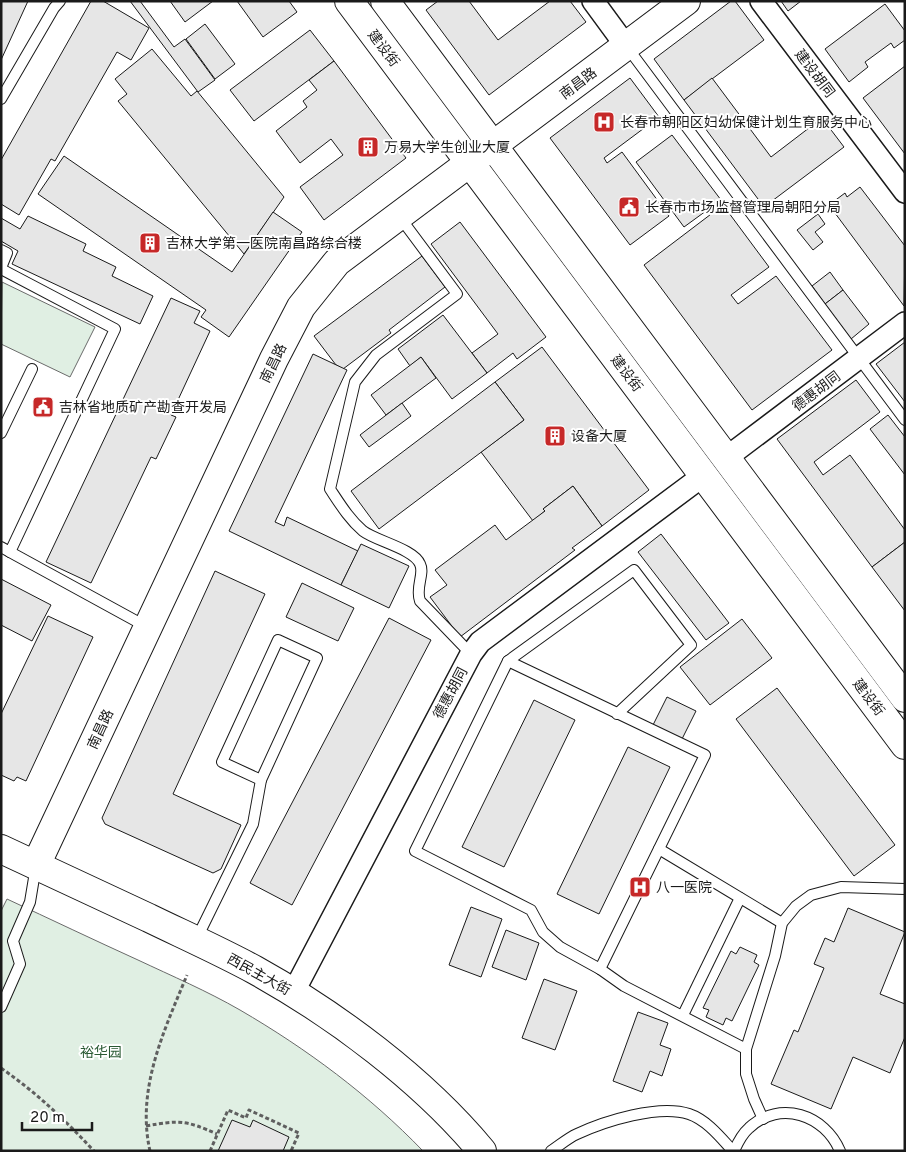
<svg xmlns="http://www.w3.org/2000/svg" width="906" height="1152" font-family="Overpass,'Noto Sans SC',sans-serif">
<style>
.green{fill:#e0efe3;stroke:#6a6a6a}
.building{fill:#e6e6e6;stroke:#1a1a1a}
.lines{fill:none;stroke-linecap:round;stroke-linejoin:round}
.lane-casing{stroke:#1a1a1a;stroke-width:12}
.street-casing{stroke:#1a1a1a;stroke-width:24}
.secondary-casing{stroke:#1a1a1a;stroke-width:30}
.path{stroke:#5f5f5f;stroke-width:3;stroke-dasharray:4 2.5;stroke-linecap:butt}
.lane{stroke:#fff;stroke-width:10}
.street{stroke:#fff;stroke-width:21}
.secondary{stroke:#fff;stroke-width:28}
.labels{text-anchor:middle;stroke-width:4;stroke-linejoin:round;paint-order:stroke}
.street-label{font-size:14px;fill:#1a1a1a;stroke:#fff}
.poi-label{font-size:14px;fill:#1a1a1a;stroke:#fff;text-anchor:start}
.park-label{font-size:14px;fill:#2b5a34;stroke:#fff}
</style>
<rect width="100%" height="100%" fill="#fff"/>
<g class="green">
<path d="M2,282L95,327L70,377L1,344Z"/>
<path d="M7,899C50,919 94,940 138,960C172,976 207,991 240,1010C307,1049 369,1095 423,1151H1V911Z"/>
</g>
<g class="building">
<path d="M1,1H28L1,60Z"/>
<path d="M91,1H103L149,28L131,60L117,52L55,161L51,159L19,215L1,204V160Z"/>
<path d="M130,1H140L174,47L185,39L215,80L198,92Z"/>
<path d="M170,1H213L185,22Z"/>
<path d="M237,1H289L297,12L263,37Z"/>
<path d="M438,1H469L498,40L550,1H570L586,22L489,95L426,10Z"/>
<path d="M731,1H735L764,40L684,100L654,59Z"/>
<path d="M781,1H801L788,11Z"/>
<path d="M885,4L905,31V40L894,48L891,43L865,62L868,67L849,82L825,49Z"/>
<path d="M205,24L235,64L215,79L186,39Z"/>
<path d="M310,30L334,61L254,121L230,90Z"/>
<path d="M152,49L191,96L197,91L284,197L244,254L118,101L127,94L115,79Z"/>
<path d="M334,61L406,158L324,220L300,187L343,155L331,139L300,163L276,131L307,107L303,101L317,90L309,80Z"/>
<path d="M905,66V154L863,98Z"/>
<path d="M630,78L659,117L604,158L607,163L622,152L669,216L630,245L550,138Z"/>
<path d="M712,78L771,157L822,118L844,147L764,207L684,100Z"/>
<path d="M672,135L721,200L684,227L636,162Z"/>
<path d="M64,156L232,272L273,212L302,232L229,337L201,317L206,310L38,194Z"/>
<path d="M860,187L905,246L904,306L829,205L845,193L847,197Z"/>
<path d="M723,205L769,267L731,295L738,304L776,276L832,350L752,410L644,265Z"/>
<path d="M818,214L825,224L815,232L823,242L813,250L797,230Z"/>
<path d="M28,216L86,244L83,251L116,267L112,276L153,296L140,324L12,264L18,251L1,241V218L20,229Z"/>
<path d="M460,222L546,337L517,359L513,353L487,373L472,353L498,334L431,244Z"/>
<path d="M422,256L445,287L389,330L391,333L343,369L336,365L314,336Z"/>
<path d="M830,272L843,290L825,304L812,286Z"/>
<path d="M843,290L869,324L851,339L825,304Z"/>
<path d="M171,298L200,311L194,323L210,331L171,415L176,417L156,459L151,457L91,583L46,562Z"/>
<path d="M443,315L487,373L452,399L421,357L410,366L398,349Z"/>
<path d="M905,342V402L876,364Z"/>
<path d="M542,347L649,490L602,526L573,486L543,509L545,511L533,521L481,452L524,420L495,382Z"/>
<path d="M313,354L347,370L275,522L284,526L287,517L358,551L341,585L229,531Z"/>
<path d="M421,357L436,378L386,415L371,395Z"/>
<path d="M856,380L880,412L814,462L823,475L850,455L905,530V542L872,567L777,439Z"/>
<path d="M495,382L524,420L379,529L351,491Z"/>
<path d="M402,403L411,416L369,447L360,435Z"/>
<path d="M888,415L905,437V475L870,429Z"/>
<path d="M573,486L602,526L572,548L575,550L460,637L430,597L447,585L435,570L495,525L506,540L545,511L543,509Z"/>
<path d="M661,534L729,623L706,640L638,552Z"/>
<path d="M905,542V611L872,567Z"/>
<path d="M361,544L409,566L389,608L341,585Z"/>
<path d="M215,571L265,594L173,794L241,825L221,869L213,873L105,824L102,818Z"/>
<path d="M1,579L51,605L32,641L1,625Z"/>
<path d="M302,583L354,608L338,641L286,617Z"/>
<path d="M48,616L93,637L26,781L17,777L14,781L1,775V714Z"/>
<path d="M389,618L431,640L292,905L250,883Z"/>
<path d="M742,619L772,658L710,705L680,667Z"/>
<path d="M777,688L895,845L854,876L736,719Z"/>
<path d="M667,697L696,711L682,739L653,725Z"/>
<path d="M534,700L575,720L504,867L462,847Z"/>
<path d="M628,747L670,767L599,914L557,894Z"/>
<path d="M471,907L502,919L481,977L449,965Z"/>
<path d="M848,908L905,932L880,994L905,1004V1037L890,1073L853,1057L831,1109L771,1084L794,1030L798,1032L824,968L814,964L825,938L834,942Z"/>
<path d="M506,930L539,943L526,980L492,967Z"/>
<path d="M740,947L757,955L754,962L759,965L732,1021L726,1018L723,1025L706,1017L709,1010L703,1008L731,951L736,954Z"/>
<path d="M544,979L577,991L555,1050L522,1038Z"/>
<path d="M638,1012L668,1023L660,1045L671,1049L662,1076L650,1071L642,1092L613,1081Z"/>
<path d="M232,1120L250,1127L253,1120L289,1137L283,1151H218Z"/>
</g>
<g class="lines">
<g class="lane-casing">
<g id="lane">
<path d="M627,47L905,420"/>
<path d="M1,99L54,8L60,1"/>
<path d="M399,216L457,294L376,355L355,382L330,489C340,504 349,519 363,531C376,541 414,549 420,564C425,574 415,587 420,601L471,654"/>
<path d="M1,250L7,253L1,268"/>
<path d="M1,269L115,329L10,552L1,547"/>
<path d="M1,433L32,369"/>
<path d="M10,552L147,627"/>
<path d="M278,640L317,658L261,780L222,762Z"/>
<path d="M508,661L705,755L600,969"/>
<path d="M617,714L691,645L634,570L508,661L415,851L531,910L543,932L560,947L600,969L624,986L746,1049"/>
<path d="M659,849L782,923"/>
<path d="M196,940L253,824L261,780"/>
<path d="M1,1007L20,964L13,941L30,902L36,866"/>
<path d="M683,1015L740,898"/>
<path d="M763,1119L754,1099L746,1074V1049L775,956L782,923L796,906L811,895L841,887L905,889"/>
<path d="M551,1151C560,1145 568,1138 577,1134C605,1121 659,1104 689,1114C707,1120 721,1138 733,1151"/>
<path d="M734,1151C738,1142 742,1134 749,1128C780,1099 825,1115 840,1151"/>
</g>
</g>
<g class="street-casing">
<g id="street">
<path d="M593,1L626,46"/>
<path d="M761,1L905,192"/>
<path d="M726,458L905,323"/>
<path d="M293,993L471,654L480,642L704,475"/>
</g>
</g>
<g class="secondary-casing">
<g id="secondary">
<path d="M349,1L905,745"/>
<path d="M385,1L905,698"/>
<path d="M1,849C51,872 100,895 149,918C184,935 220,951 255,970C336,1015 422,1079 482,1151"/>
<path d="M36,865L274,359L301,307L337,262L686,1"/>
</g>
</g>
<g class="path">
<path d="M1,1068C38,1094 63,1118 94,1151"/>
<path d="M146,1126C180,1120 185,1120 217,1134"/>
<path d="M150,1151C136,1089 164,1031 187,975"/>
<path d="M210,1151L228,1110L246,1118L249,1110L299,1133L291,1151"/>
</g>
<use href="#lane" class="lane"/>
<use href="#street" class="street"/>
<use href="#secondary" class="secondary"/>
</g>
<defs>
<g id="hospital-square" transform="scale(1.125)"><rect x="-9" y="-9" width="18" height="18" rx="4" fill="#c62828" stroke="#fff"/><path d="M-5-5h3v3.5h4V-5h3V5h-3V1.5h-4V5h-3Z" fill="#fff"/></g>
<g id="building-square" transform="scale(1.125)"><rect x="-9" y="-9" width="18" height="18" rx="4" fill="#c62828" stroke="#fff"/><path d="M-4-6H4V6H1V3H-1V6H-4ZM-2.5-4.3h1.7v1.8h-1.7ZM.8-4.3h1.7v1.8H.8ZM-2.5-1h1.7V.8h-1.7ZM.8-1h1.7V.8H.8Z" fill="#fff"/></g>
<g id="civic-square" transform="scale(1.125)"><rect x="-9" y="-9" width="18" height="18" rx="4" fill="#c62828" stroke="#fff"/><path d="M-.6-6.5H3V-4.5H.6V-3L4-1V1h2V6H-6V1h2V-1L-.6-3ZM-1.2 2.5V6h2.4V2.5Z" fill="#fff"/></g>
</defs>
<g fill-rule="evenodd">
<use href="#hospital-square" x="604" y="122"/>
<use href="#building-square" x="368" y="147"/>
<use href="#civic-square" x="629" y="207"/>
<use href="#building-square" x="150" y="243"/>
<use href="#civic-square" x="43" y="407"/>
<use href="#building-square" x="555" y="436"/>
<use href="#hospital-square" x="640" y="887"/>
</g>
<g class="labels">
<g class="street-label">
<text transform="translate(384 48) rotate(53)" y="5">建设街</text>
<text transform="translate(815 73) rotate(53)" y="5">建设胡同</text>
<text transform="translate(578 83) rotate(-37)" y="5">南昌路</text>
<text transform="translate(273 363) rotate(-64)" y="5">南昌路</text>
<text transform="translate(627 373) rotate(53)" y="5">建设街</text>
<text transform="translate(816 391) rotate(-37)" y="5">德惠胡同</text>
<text transform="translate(450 693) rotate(-62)" y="5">德惠胡同</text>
<text transform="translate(869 697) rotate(53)" y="5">建设街</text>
<text transform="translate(100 729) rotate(-65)" y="5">南昌路</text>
<text transform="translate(259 974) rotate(29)" y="5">西民主大街</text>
</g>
<g class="poi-label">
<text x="620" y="127">长春市朝阳区妇幼保健计划生育服务中心</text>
<text x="384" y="152">万易大学生创业大厦</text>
<text x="645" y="212">长春市市场监督管理局朝阳分局</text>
<text x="166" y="248">吉林大学第一医院南昌路综合楼</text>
<text x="59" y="412">吉林省地质矿产勘查开发局</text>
<text x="571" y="441">设备大厦</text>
<text x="656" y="892">八一医院</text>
</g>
<g class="park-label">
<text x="101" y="1057">裕华园</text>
</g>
</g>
<rect width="906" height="1152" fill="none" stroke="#1a1a1a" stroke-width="5"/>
<path d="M22 1122v8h70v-8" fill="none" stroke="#1a1a1a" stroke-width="2.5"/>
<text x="30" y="1122" font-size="15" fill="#1a1a1a" stroke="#ffffff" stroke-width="4" paint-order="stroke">20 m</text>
</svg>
